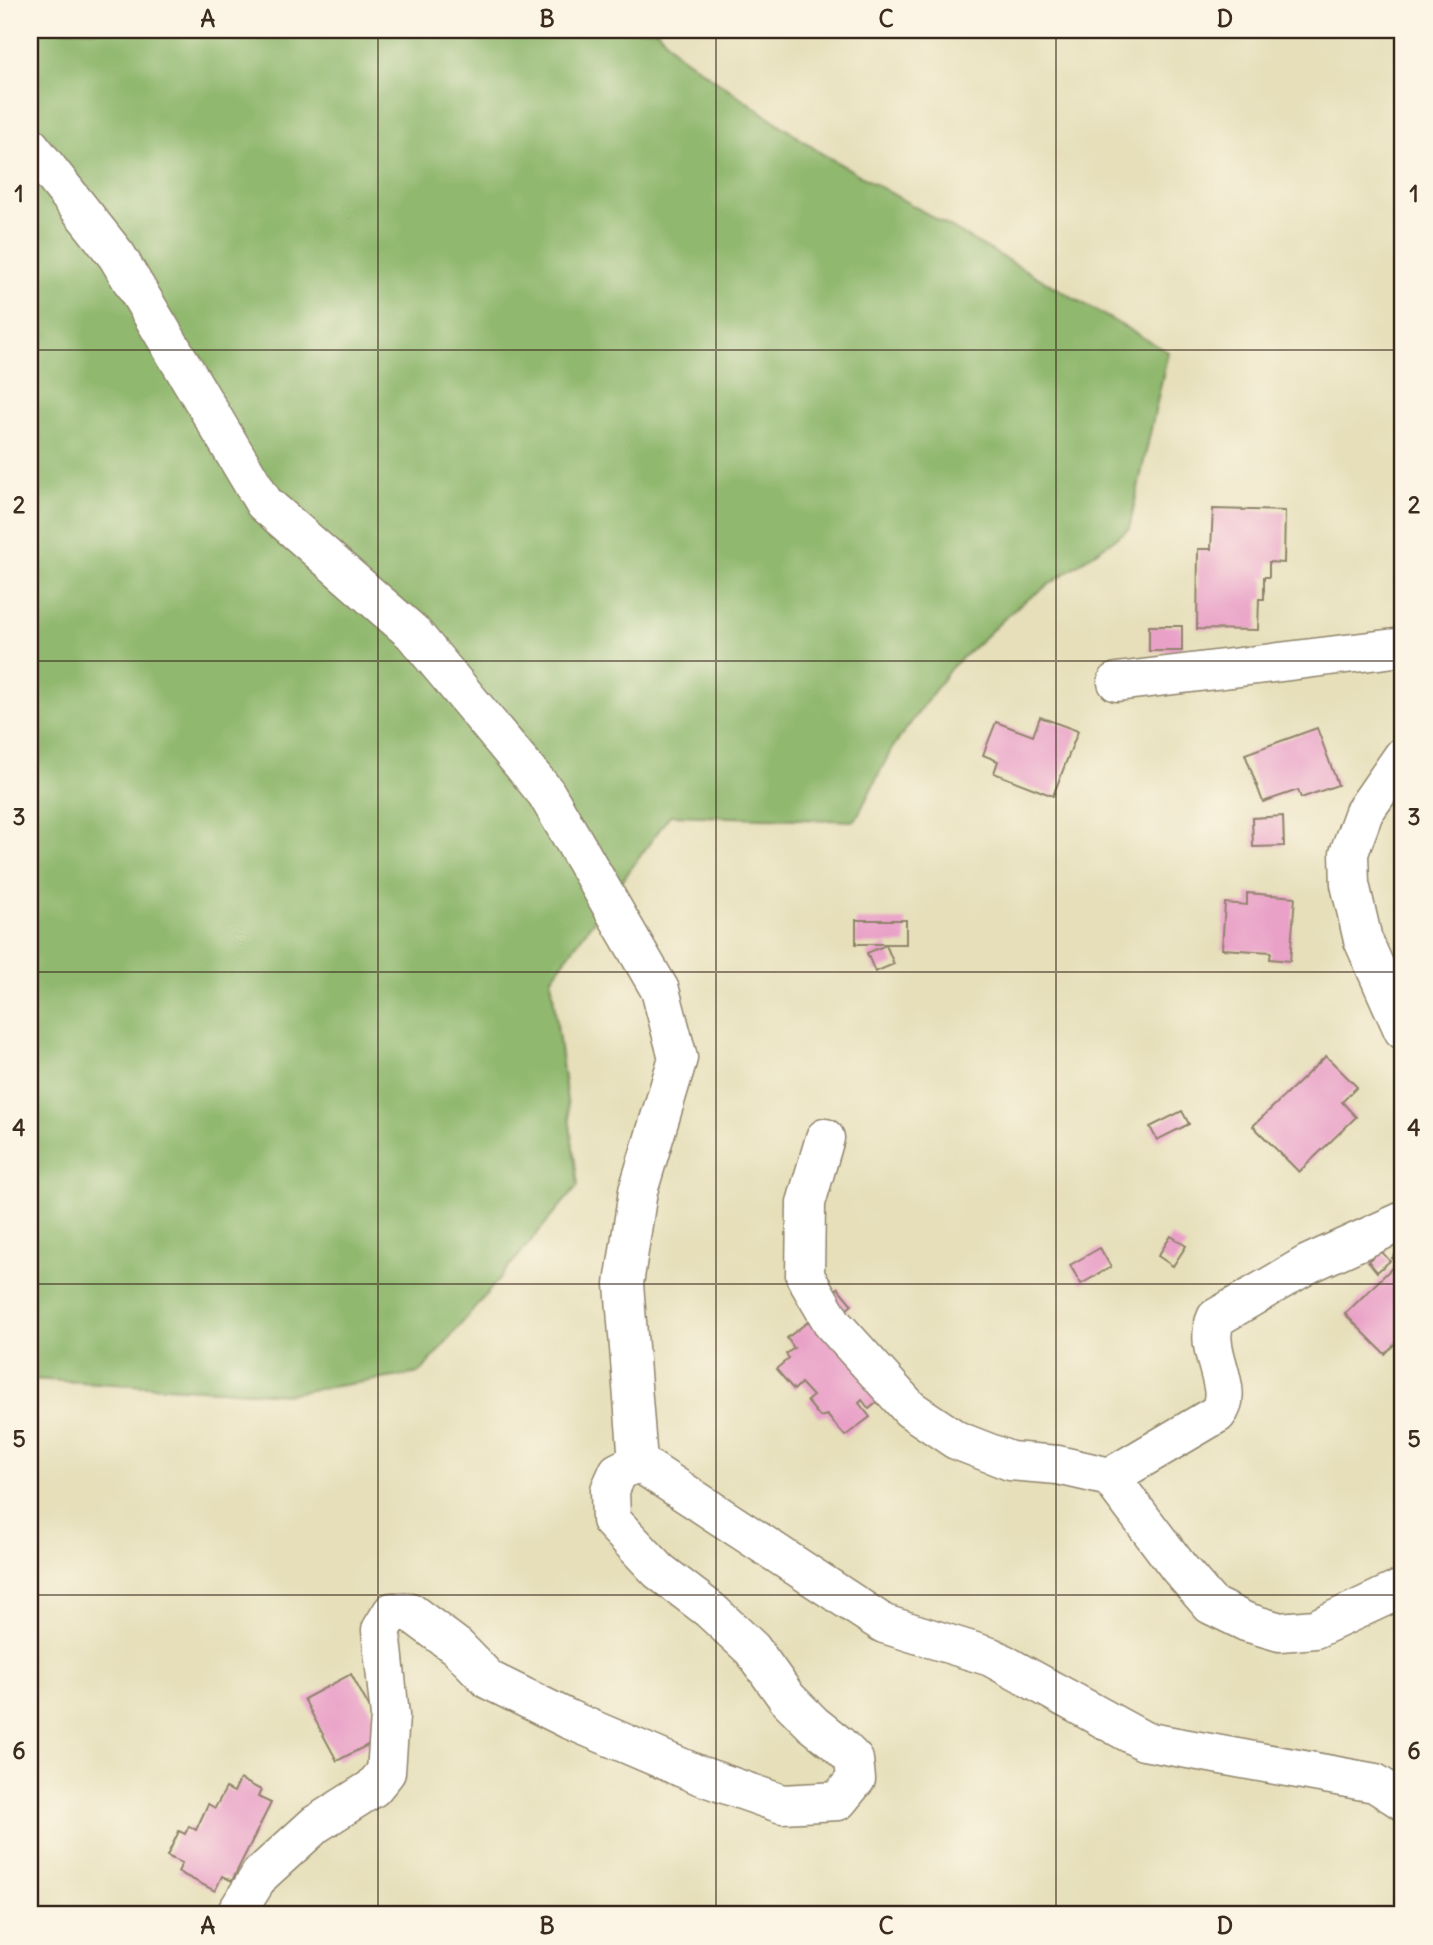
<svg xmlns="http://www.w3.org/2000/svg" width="1433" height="1945" font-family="Delius,sans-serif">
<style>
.forest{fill:#90b86e;stroke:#667146;stroke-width:2}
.building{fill:#e9a1c8}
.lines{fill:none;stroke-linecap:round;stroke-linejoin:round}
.minor-casing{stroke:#90846c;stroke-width:41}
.minor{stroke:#fff;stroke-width:38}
.grid{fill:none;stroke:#3b2a1e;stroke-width:2;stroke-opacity:0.55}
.neatline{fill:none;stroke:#3b2a1e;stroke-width:2.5}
.grid-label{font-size:23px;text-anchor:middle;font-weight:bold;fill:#3b2a1e}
</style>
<rect width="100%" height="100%" fill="#fcf5e5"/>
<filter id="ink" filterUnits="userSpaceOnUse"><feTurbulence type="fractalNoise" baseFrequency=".0143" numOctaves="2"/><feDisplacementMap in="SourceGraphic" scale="14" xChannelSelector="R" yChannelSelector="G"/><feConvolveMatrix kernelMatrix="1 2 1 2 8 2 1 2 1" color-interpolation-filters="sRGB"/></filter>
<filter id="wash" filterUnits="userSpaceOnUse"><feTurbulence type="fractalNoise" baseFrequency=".00686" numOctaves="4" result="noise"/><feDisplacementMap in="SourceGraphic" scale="28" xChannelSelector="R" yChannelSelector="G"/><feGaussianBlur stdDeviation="1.57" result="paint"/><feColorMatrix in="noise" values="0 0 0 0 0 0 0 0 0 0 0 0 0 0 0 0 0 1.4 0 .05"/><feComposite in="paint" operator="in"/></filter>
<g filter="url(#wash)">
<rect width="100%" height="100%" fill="#e6dfba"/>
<path class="forest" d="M30,30H657L678,54L821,153L1168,352L1129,529L1018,606L951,668L891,750L855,821L670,815L551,979L578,1185L420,1373L285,1394L30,1379Z"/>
<g id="blocks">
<g class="building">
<path d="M1213,509L1285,511L1284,563L1269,562V577H1264V599H1259L1258,630L1197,629L1198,549H1211Z"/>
<rect x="1149" y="626" width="33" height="25"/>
<path d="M1040,717L1078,731L1053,796L994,773L998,761L983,755L996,722L1033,736Z"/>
<path d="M1317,728L1338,785L1301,798L1298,790L1263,802L1245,754Z"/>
<path d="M1283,816L1284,846L1253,847L1252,818Z"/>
<path d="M1247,893L1295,897L1290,961L1270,959L1271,952L1222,949L1225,903L1247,905Z"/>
<rect x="856" y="920" width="50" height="24"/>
<path d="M886,945L894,964L875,972L867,953Z"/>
<path d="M1326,1056L1357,1087L1342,1102L1356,1117L1299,1172L1253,1126Z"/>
<path d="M1182,1111L1189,1124L1157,1140L1150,1127Z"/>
<path d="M1171,1236L1186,1246L1173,1266L1158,1256Z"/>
<path d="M1403,1247V1335L1385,1354L1345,1314L1397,1263L1392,1258Z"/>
<path d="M1100,1248L1111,1267L1081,1284L1070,1265Z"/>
<path d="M1380,1250L1390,1261L1377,1272L1368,1261Z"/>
<path d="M838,1288L852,1305L838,1317L824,1300Z"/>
<path d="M821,1312L887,1394L869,1409L862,1400L859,1403L870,1417L845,1436L827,1415L820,1417L807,1401L813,1396L801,1383L794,1390L776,1369L789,1358L786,1354L794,1348L787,1338Z"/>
<path d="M351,1674L385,1736L337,1761L304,1699Z"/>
<path d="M240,1779L261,1790L258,1797L271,1803L232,1881L222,1876L215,1891L178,1872L182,1863L167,1856L179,1831L185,1834L189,1826L196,1830L208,1804L215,1808L226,1788L234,1792Z"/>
</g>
</g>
</g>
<g filter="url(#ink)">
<use href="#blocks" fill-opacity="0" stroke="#90846c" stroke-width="2"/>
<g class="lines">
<g class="minor-casing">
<g id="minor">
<path d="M30,146L117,256L264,503L413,633L546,793L660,990L678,1058L638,1191L624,1284L638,1462L884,1624L991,1657L1144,1741L1375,1783L1403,1801"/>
<path d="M1117,682L1403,647"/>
<path d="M1403,756L1364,812L1349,853L1350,884L1363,940L1403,1030"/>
<path d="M825,1138L806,1203L805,1276L833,1324L910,1409L956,1440L1010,1461L1058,1465L1110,1477L1179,1568L1211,1605L1246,1622L1280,1632L1315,1629L1403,1588"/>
<path d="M1110,1477L1217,1414C1238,1389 1201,1351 1216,1318L1308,1264L1403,1221"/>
<path d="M235,1915L260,1875L316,1824L373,1788L386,1772L390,1716L381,1630L392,1612H410L457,1647L489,1680L568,1719L699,1775L782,1804L838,1801L856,1779L854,1760L838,1744L813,1724L787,1698L752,1649L710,1610L659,1571L611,1520L610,1490L618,1472L638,1462"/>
</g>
</g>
<use href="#minor" class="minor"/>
</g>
</g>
<path class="grid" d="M378,30V1915M716,30V1915M1056,30V1915M30,350H1403M30,661H1403M30,972H1403M30,1284H1403M30,1595H1403"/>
<rect width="1433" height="1945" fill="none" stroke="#fcf5e5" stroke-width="77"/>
<rect x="38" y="38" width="1356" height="1868" class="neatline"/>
<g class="grid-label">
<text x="208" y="27">A</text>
<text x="547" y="27">B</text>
<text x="886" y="27">C</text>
<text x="1225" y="27">D</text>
<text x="19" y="202">1</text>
<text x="1414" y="202">1</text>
<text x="19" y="513">2</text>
<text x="1414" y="513">2</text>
<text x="19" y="825">3</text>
<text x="1414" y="825">3</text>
<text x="19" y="1136">4</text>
<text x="1414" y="1136">4</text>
<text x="19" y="1447">5</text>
<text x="1414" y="1447">5</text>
<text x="19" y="1759">6</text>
<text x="1414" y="1759">6</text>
<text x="208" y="1934">A</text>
<text x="547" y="1934">B</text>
<text x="886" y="1934">C</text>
<text x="1225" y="1934">D</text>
</g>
</svg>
